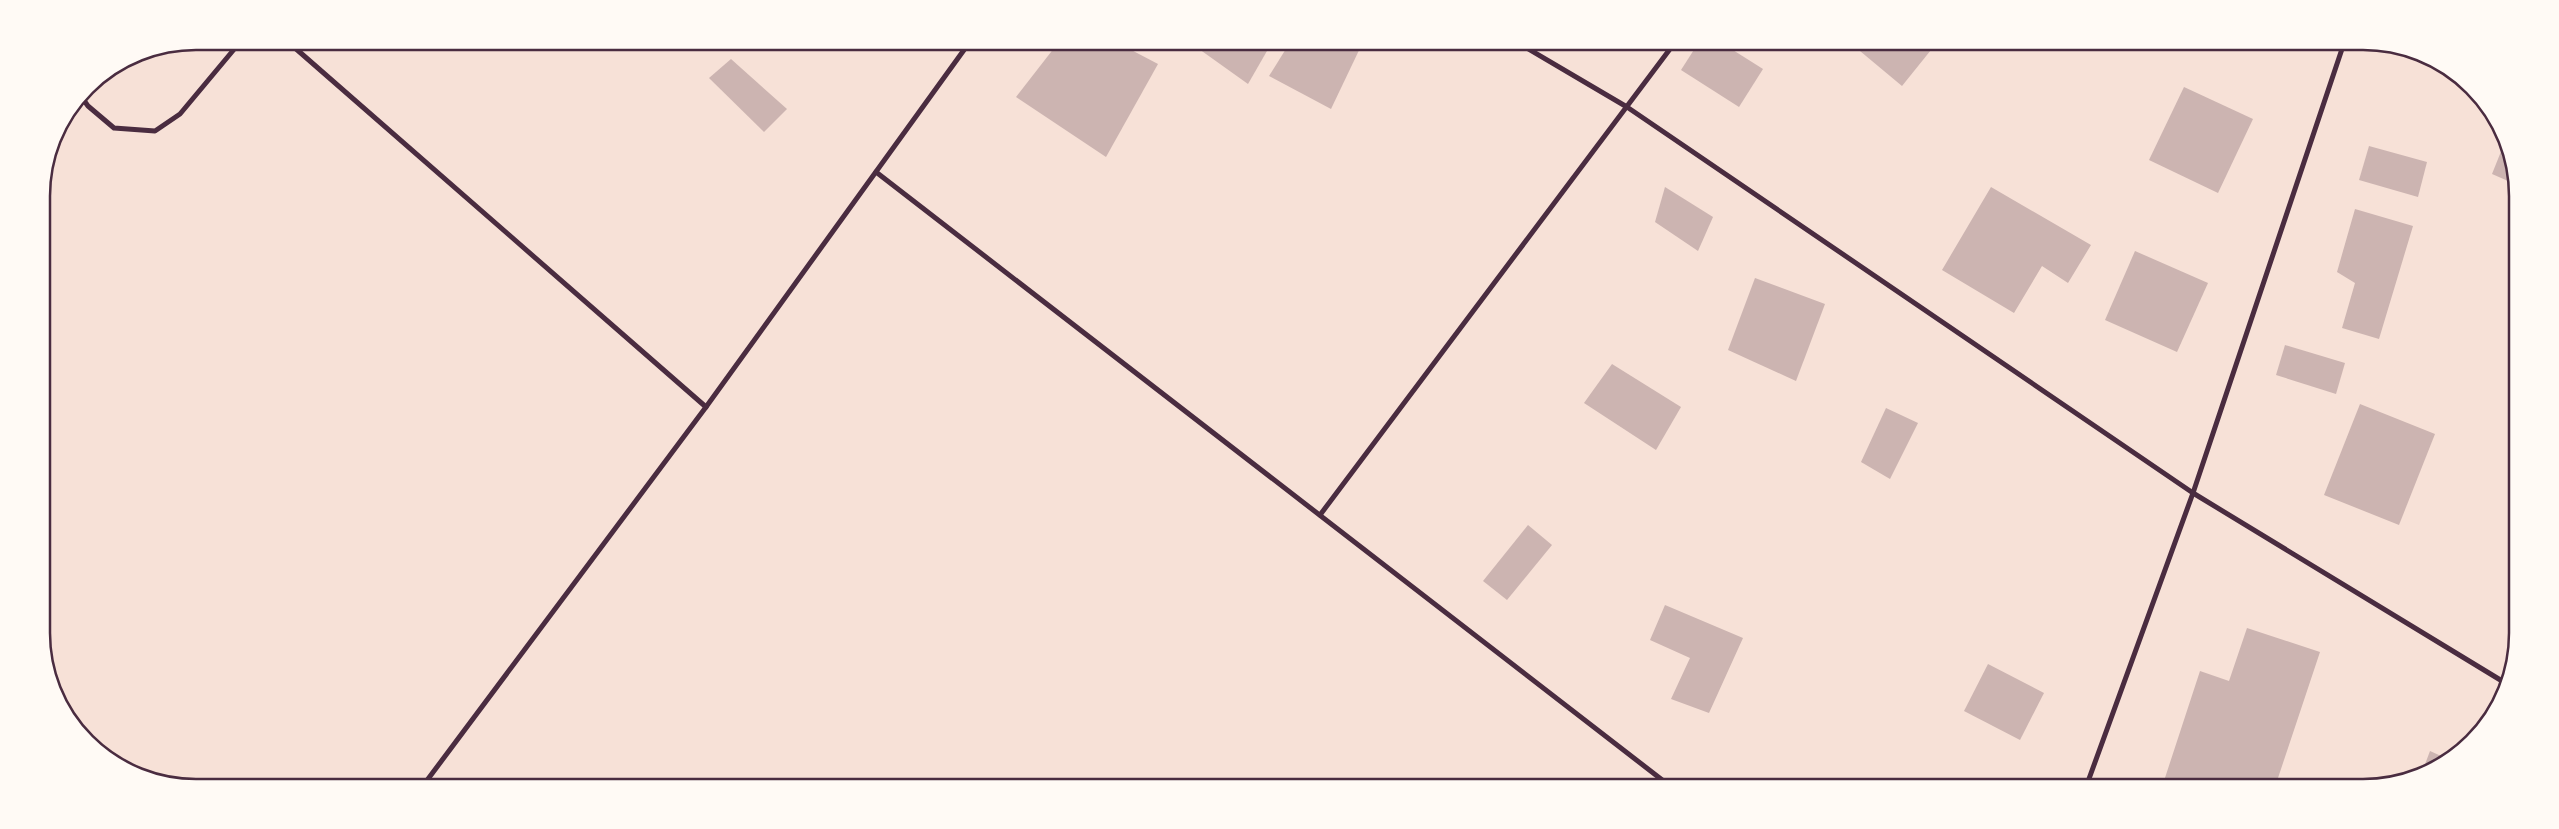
<svg xmlns="http://www.w3.org/2000/svg" width="2559" height="829" font-family="Montserrat,sans-serif">
<style>
.building{fill:#ccb4b1}
.lines{fill:none;stroke-linecap:round;stroke-linejoin:round}
.minor{stroke:#4a2c40;stroke-width:5}
.rim{fill:none;stroke:#4a2c40;stroke-width:2.5}
</style>
<rect width="100%" height="100%" fill="#f7e1d7"/>
<g class="building">
<path d="M1058,43H1118L1158,64L1106,157L1016,97Z"/>
<path d="M1192,44H1271L1248,84Z"/>
<path d="M1289,44H1362L1331,109L1269,76Z"/>
<path d="M1697,45H1725L1763,69L1739,107L1681,70Z"/>
<path d="M1864,45H1935L1902,86L1860,51Z"/>
<path d="M731,59L787,109L764,132L709,78Z"/>
<path d="M2449,67L2471,86L2445,77Z"/>
<path d="M2184,87L2253,119L2218,193L2149,160Z"/>
<path d="M2504,144L2515,166V184L2492,174Z"/>
<path d="M2369,146L2427,162L2418,197L2359,180Z"/>
<path d="M1665,187L1713,217L1698,251L1655,222Z"/>
<path d="M1991,187L2091,245L2068,283L2042,266L2014,313L1942,270Z"/>
<path d="M2355,209L2413,226L2379,339L2342,328L2355,283L2337,272Z"/>
<path d="M2514,219H2515L2514,236L2508,234Z"/>
<path d="M2135,251L2208,283L2177,352L2105,320Z"/>
<path d="M1755,278L1825,304L1796,381L1728,350Z"/>
<path d="M2285,345L2345,363L2336,394L2276,375Z"/>
<path d="M1612,364L1681,407L1656,450L1584,403Z"/>
<path d="M2360,404L2435,434L2399,525L2324,495Z"/>
<path d="M1886,408L1918,423L1890,479L1861,462Z"/>
<path d="M1528,525L1552,545L1507,600L1483,581Z"/>
<path d="M1665,605L1743,638L1709,713L1671,699L1690,658L1650,640Z"/>
<path d="M2247,628L2320,652L2275,787H2162L2200,671L2229,681Z"/>
<path d="M1988,664L2044,693L2020,740L1964,711Z"/>
<path d="M2430,751L2450,760L2421,775Z"/>
</g>
<g class="lines">
<g class="minor">
<path d="M287,41L706,407"/>
<path d="M1520,44L1627,107L2193,493L2507,684"/>
<path d="M80,95L88,106L114,128L155,131L180,114L241,41"/>
<path d="M876,172L1670,786"/>
<path d="M1320,515L1673,45"/>
<path d="M425,783L706,407L969,43"/>
<path d="M2086,787L2193,493L2343,46"/>
</g>
</g>
<path d="M0 0H2559V829H0ZM196 50H2363A146 146 0 0 1 2509 196V633A146 146 0 0 1 2363 779H196A146 146 0 0 1 50 633V196A146 146 0 0 1 196 50Z" fill="#fffaf5" fill-rule="evenodd"/>
<path class="rim" d="M196 50H2363A146 146 0 0 1 2509 196V633A146 146 0 0 1 2363 779H196A146 146 0 0 1 50 633V196A146 146 0 0 1 196 50Z"/>
</svg>
